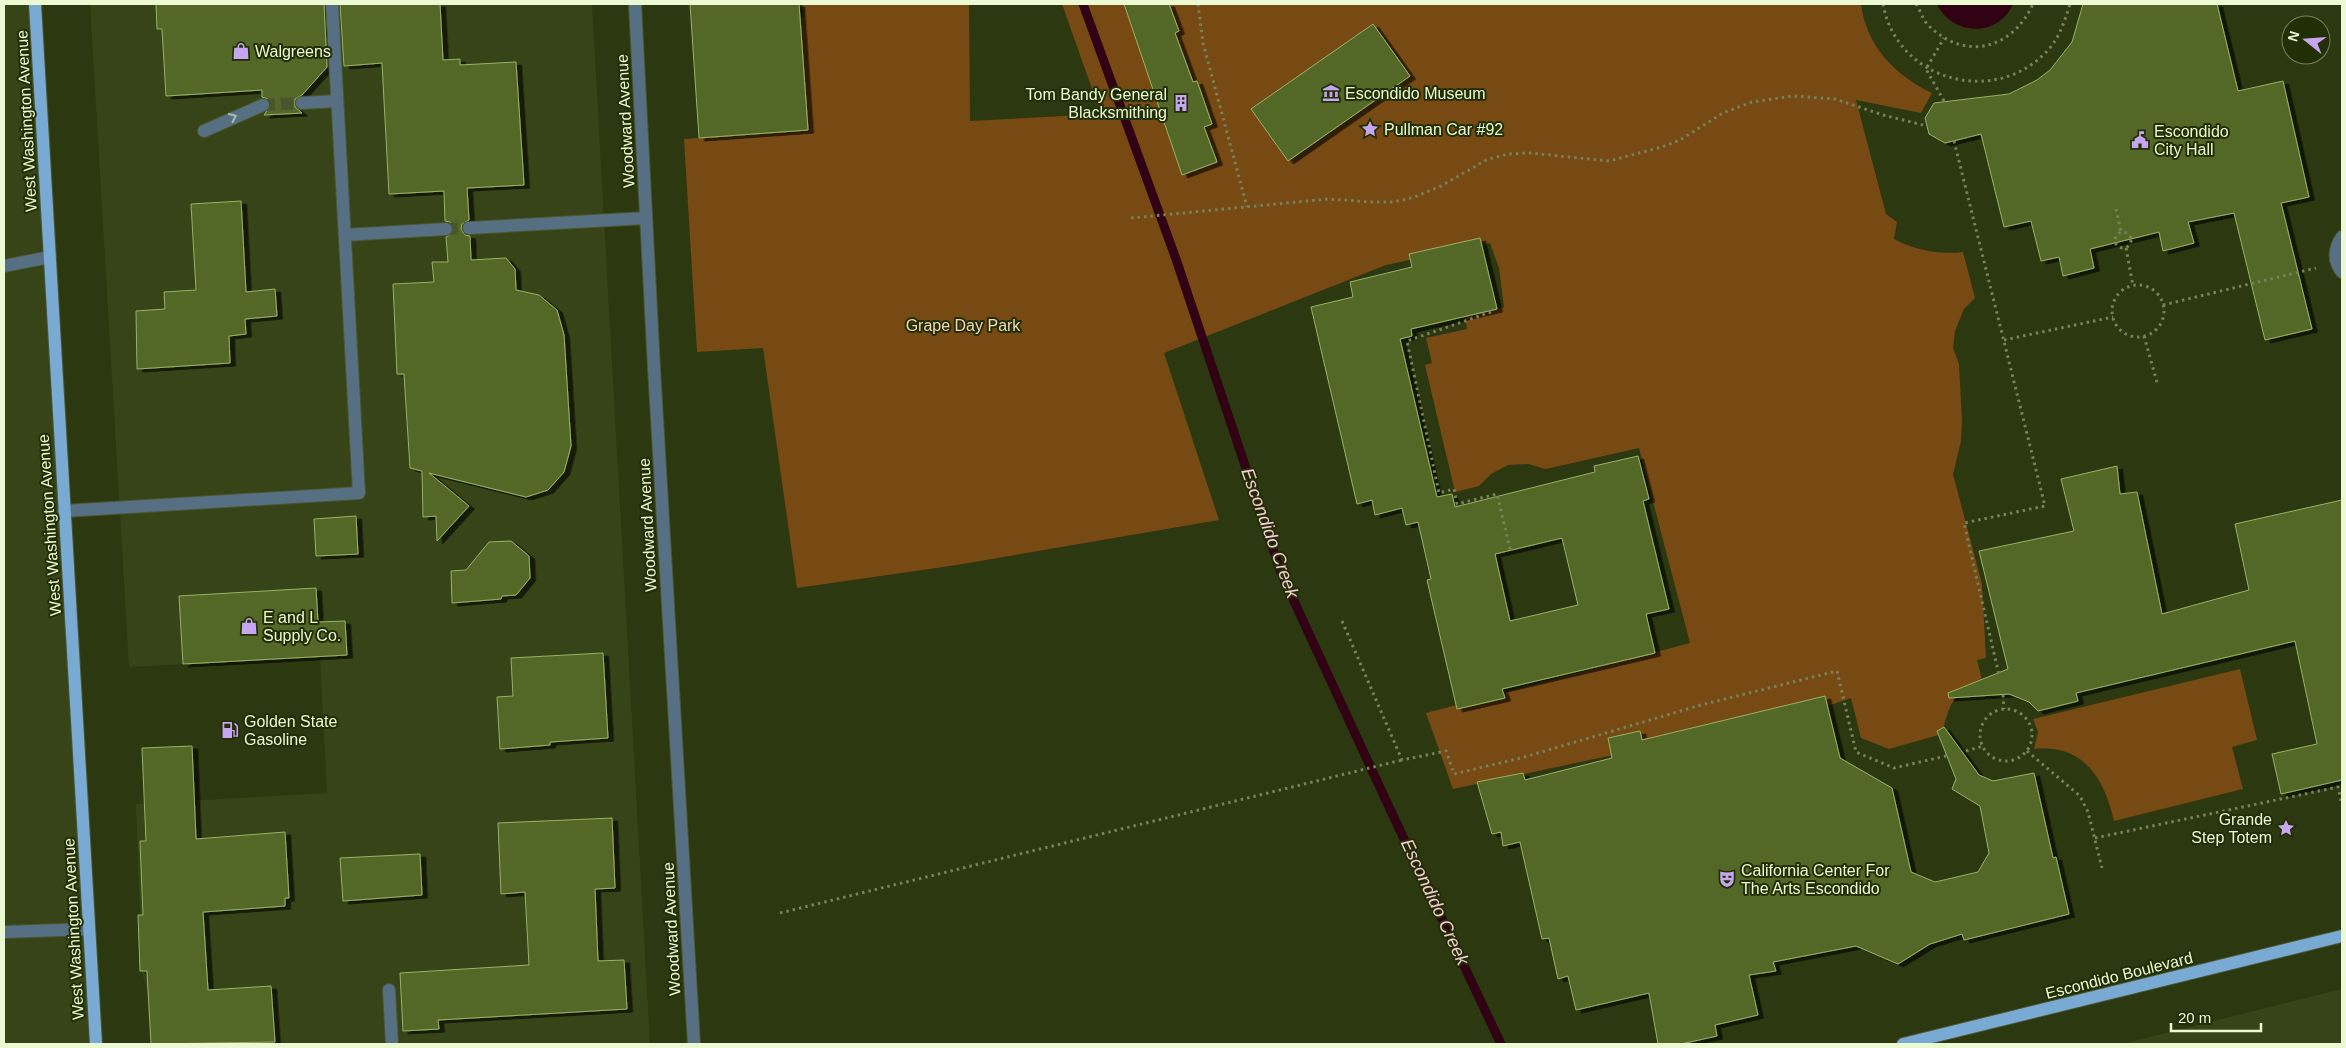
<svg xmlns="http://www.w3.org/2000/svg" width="2346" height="1048" font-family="Helvetica,sans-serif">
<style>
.built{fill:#364417}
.green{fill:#774913}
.water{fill:#300213}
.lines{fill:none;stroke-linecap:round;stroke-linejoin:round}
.stream{stroke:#300213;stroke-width:9}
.building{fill:#536725;stroke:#98b266;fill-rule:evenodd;filter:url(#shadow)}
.minor-tunnel{stroke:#49552d;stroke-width:12;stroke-dasharray:12 6;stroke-linecap:butt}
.minor-casing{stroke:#4b572f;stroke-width:14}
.major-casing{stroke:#4b572f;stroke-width:14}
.path{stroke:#75825a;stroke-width:3;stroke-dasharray:2.5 4;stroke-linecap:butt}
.minor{stroke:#576f83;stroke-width:12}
.major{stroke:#78aad3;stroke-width:12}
.oneway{stroke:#a9bbb0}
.labels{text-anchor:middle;stroke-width:4;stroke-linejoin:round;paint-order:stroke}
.poi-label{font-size:16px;fill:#ecfad4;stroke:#222e05;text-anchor:start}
.street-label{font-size:16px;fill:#ecfad4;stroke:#222e05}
.park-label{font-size:16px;fill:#f4d6ba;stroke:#222e05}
.water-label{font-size:18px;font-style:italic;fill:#f6cbd4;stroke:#222e05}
</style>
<defs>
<filter id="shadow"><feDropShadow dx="5.5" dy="3" stdDeviation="0" flood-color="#0009"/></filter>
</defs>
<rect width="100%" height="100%" fill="#2c3810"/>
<g class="built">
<path d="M4,4H35L96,1044H4Z"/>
<path d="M90,4H592L650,1044H150L147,991L142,972L136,804L327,793L320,657L129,667Z"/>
<path d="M2342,989V1044H2122Z"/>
</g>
<g class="green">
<path d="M802,4H969L970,121L1101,114L1062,4H1861C1866,46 1896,76 1932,93L1921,113L1856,100L1886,214L1897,222L1894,239C1915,250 1939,255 1963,252L1975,298L1964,309L1955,331L1953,348L1959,364L1962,421L1961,441L1953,474L1982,584L1986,658L1977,660L1982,680C1951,698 1951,699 1942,734L1889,749L1861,738L1851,698L1802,715L1453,789L1426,713L1690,643L1639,448L1546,469L1528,464L1508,465L1491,474L1479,486L1455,492L1425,365L1432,363L1426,338L1467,329L1465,316L1504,307L1499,268L1490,243L1386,265L1164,353L1219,520L957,565L797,588L763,348L697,352L684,139L807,130L800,18H804Z"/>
<path d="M2240,669L2257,740L2232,747L2243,789L2114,821C2104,778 2084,744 2034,749L2038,732L2033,719Z"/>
</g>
<path class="water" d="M1937,4H2013C1998,38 1952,36 1937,4Z"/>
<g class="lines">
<path class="stream" d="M1083,4L1176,259L1281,573L1389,807L1501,1044"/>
</g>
<g class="building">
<path d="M156,4H324L327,67L302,95L295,99V107L302,113L264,115L271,105L268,99L262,97V90L166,96L162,29H157Z"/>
<path d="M340,4H440L443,60L460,59V65L516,62L524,185L467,188L469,220L462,224L461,229L465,235L470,236L471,260L506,258L515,269L516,290L539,295L557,310L564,335L571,446L564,472L548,490L526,497L429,473L469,506L437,541L436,516L423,517L422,471L410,468L404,374H397L393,284L434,282L432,262H448L446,237L453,233L454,228L450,222L445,221L444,191L389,194L382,63L344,66Z"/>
<path d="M690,4H799L808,130L699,138Z"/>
<path d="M1124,4H1169L1179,31L1175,33L1193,82L1197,81L1212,124L1204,127L1217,162L1182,175Z"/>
<path d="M2083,4H2217L2238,91L2283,81L2309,197L2281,203L2312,329L2265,340L2234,213L2188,222L2194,243L2163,251L2159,232L2090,249L2094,268L2063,276L2059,257L2041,261L2031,221L2004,227L1981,134L1945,143L1929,134L1925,118L1934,103L2009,94L2037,80L2050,70L2072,42Z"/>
<path d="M1373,24L1410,76L1288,161L1251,109Z"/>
<path d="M241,201L246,292L275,289L277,316L245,319L246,334L229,336L230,363L137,369L136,311L165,309L164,292L196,290L191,204Z"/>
<path d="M1480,238L1497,309L1411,329L1412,336L1400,339L1437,497L1452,494L1455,507L1595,472L1594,466L1638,456L1649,499L1643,501L1669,609L1646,614L1655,653L1502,689L1505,698L1457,709L1427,580L1431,579L1418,522L1406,525L1402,508L1375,515L1372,500L1357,504L1311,307L1353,297L1350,282L1412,267L1409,254ZM1562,538L1578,605L1510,621L1495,554Z"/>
<path d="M2117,466L2120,494L2137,492L2162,614L2249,590L2235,524L2342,500V780L2281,794L2272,754L2317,744L2295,641L2076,693L2078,701L2038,711L2029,702L2009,694L1949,698L1948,693L2008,669L1979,551L2074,531L2061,479Z"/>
<path d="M356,516L358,554L316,556L314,519Z"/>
<path d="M511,541L529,556L530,578L516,595L502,596L501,599L452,603L451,571L466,570L489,542Z"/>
<path d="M316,588L318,622L345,621L347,655L183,664L179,596Z"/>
<path d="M603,653L608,738L550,742V745L500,749L497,697L513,696L511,658Z"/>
<path d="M1825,696L1840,758L1892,788L1911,872L1935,882L1978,872L1989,853L1980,806L1952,789L1956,779L1937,731L1944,727L1979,775L1993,781L2034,773L2053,858L2056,857L2069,914L1964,940L1962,934L1930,944L1898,964L1856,946L1773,962L1776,971L1749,975L1758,1015L1715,1025L1717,1036L1681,1044H1658L1649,993L1576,1010L1568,976L1558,979L1549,938L1542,939L1520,842L1503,846L1501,832L1492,834L1477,782L1523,773L1525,780L1612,758L1608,738L1640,731L1642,740Z"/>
<path d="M192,746L196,839L285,832L289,898H285V906L203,912L208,990L271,986L275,1042L151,1044L147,971H140L138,915H143L140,841H146L142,748Z"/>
<path d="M612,818L615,888L595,889L598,961L624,960L627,1009L438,1020L439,1029L403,1031L400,973L529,965L525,892L501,894L498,823Z"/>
<path d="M420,854L422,895L343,901L340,858Z"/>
</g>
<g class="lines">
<g class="minor-tunnel">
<path d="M263,105L302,103"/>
<path d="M446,229L469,228"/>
</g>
<g class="minor-casing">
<g id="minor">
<path d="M635,4L654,368L694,1044"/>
<path d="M302,103L337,101"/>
<path d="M204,131L263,105"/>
<path d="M469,228L646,218"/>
<path d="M345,235L446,229"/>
<path d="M2342,237C2334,248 2333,261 2342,272"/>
<path d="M4,266L50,257"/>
<path d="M64,511L359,493L332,4"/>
<path d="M4,932L89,929"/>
<path d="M389,990L392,1044"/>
</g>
</g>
<g class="major-casing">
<g id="major">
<path d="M35,4L96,1044"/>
<path d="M1903,1044L2342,936"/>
</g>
</g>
<g class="path">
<path d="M1198,4L1203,43L1247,207"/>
<path d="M1883,4C1897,82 1997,108 2049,49C2060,36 2065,20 2070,4"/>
<path d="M1916,4C1920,10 1923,19 1927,24C1964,62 2012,50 2033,4"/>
<path d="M1944,101L1926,69L1944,38"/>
<path d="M1954,141L2045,506L1964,523L1999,675"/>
<path d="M2116,209L2121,232"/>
<path d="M1131,218L1328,199L1372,202H1393L1412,198L1441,186L1488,159L1509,154L1530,153L1609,161L1662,147L1680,140L1723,113L1752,102L1793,96L1835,99L1883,115L1927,126"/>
<circle cx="2123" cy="240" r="8"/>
<path d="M2126,248L2133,286"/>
<circle cx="2138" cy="311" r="26"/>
<path d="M2163,305L2316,268"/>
<path d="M1491,312L1407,341L1439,493L1454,489L1457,504L1497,494L1511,553"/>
<path d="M2144,336L2158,386"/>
<path d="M2004,340L2113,317"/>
<path d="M1342,621L1402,760L1446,751L1454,774L1521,758L1701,705L1837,671L1856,752L1894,768L1946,756"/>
<path d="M2003,695L2004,709"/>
<circle cx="2006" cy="735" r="26"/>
<path d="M1966,751L1983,746"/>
<path d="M2027,751L2080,796L2088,812L2102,868"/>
<path d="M2095,838L2338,787L2342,805"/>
<path d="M780,913L1402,760"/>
</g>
<use href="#minor" class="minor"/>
<use href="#major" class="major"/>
</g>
<defs><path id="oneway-chevron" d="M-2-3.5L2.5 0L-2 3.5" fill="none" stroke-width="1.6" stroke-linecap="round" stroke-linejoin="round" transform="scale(1.25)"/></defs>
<use class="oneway" href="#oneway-chevron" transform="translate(233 117) rotate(-25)"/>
<defs>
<g id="shop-bare" transform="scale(1.35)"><path d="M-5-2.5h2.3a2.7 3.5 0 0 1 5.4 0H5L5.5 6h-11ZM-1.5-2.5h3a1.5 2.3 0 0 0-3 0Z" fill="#c6a6f0" stroke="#222e05" stroke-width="2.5" paint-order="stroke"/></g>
<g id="museum-bare" transform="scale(1.35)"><path d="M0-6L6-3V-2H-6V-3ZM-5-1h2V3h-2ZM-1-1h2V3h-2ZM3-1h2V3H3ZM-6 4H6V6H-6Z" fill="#c6a6f0" stroke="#222e05" stroke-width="2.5" paint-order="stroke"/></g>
<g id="building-bare" transform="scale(1.35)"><path d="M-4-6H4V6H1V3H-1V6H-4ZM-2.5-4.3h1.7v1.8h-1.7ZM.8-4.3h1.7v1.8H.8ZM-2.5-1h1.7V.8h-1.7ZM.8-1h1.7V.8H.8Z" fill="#c6a6f0" stroke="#222e05" stroke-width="2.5" paint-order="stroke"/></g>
<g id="sight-bare" transform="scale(1.35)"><path d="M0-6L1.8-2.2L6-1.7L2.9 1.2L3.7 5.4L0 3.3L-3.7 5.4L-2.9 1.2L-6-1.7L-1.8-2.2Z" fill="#c6a6f0" stroke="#222e05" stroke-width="2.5" paint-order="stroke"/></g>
<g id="civic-bare" transform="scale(1.35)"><path d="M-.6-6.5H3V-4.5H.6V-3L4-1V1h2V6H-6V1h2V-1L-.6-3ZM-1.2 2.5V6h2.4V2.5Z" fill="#c6a6f0" stroke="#222e05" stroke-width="2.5" paint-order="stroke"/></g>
<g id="fuel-bare" transform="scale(1.35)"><path d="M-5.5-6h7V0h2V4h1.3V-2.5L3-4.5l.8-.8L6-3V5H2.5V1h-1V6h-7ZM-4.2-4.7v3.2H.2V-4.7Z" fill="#c6a6f0" stroke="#222e05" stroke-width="2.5" paint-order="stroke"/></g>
<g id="theatre-bare" transform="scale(1.35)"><path d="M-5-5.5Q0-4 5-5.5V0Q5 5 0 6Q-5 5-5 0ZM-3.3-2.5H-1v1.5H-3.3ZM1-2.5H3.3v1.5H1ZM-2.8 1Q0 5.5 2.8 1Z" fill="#c6a6f0" stroke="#222e05" stroke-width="2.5" paint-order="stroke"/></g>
</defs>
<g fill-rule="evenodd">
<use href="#shop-bare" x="241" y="51"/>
<use href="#museum-bare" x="1331" y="93"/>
<use href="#building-bare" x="1181" y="103"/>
<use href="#sight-bare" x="1370" y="129"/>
<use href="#civic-bare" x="2140" y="140"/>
<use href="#shop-bare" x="249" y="626"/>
<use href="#fuel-bare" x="230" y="730"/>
<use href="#sight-bare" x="2286" y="828"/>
<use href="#theatre-bare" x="1727" y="879"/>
</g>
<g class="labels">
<g class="poi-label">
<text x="255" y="57">Walgreens</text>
<text x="1345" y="99">Escondido Museum</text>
<text x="1167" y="100" text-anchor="end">Tom Bandy General<tspan x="1167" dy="18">Blacksmithing</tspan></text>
<text x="1384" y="135">Pullman Car #92</text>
<text x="2154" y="137">Escondido<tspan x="2154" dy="18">City Hall</tspan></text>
<text x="263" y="623">E and L<tspan x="263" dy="18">Supply Co.</tspan></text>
<text x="244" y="727">Golden State<tspan x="244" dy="18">Gasoline</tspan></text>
<text x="2272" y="825" text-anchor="end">Grande<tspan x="2272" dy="18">Step Totem</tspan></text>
<text x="1741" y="876">California Center For<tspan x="1741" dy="18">The Arts Escondido</tspan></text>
</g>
<g class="street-label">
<text transform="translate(26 121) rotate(-93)" y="6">West Washington Avenue</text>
<text transform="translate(625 121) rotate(-93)" y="6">Woodward Avenue</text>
<text transform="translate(49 525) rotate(-94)" y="6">West Washington Avenue</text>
<text transform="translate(647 525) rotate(-93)" y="6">Woodward Avenue</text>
<text transform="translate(73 929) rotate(-93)" y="6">West Washington Avenue</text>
<text transform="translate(671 929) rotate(-93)" y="6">Woodward Avenue</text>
<text transform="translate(2119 975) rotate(-14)" y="6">Escondido Boulevard</text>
</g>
<g class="park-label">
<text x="963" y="331">Grape Day Park</text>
</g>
<g class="water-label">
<text transform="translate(1270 533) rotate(70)" y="6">Escondido Creek</text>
<text transform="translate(1435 902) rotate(65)" y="6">Escondido Creek</text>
</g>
</g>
<rect width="2346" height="1048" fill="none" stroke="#ecfad4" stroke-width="10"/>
<g transform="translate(2306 40) rotate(287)"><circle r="24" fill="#222e05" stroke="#738058"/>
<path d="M0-4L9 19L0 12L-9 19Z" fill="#c6a6f0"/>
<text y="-8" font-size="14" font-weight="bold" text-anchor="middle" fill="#ecfad4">N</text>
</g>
<path d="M2171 1023v8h90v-8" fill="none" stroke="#ecfad4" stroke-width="2.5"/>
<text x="2178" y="1023" font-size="15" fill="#ecfad4" stroke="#222e05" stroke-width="4" paint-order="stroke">20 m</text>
</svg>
